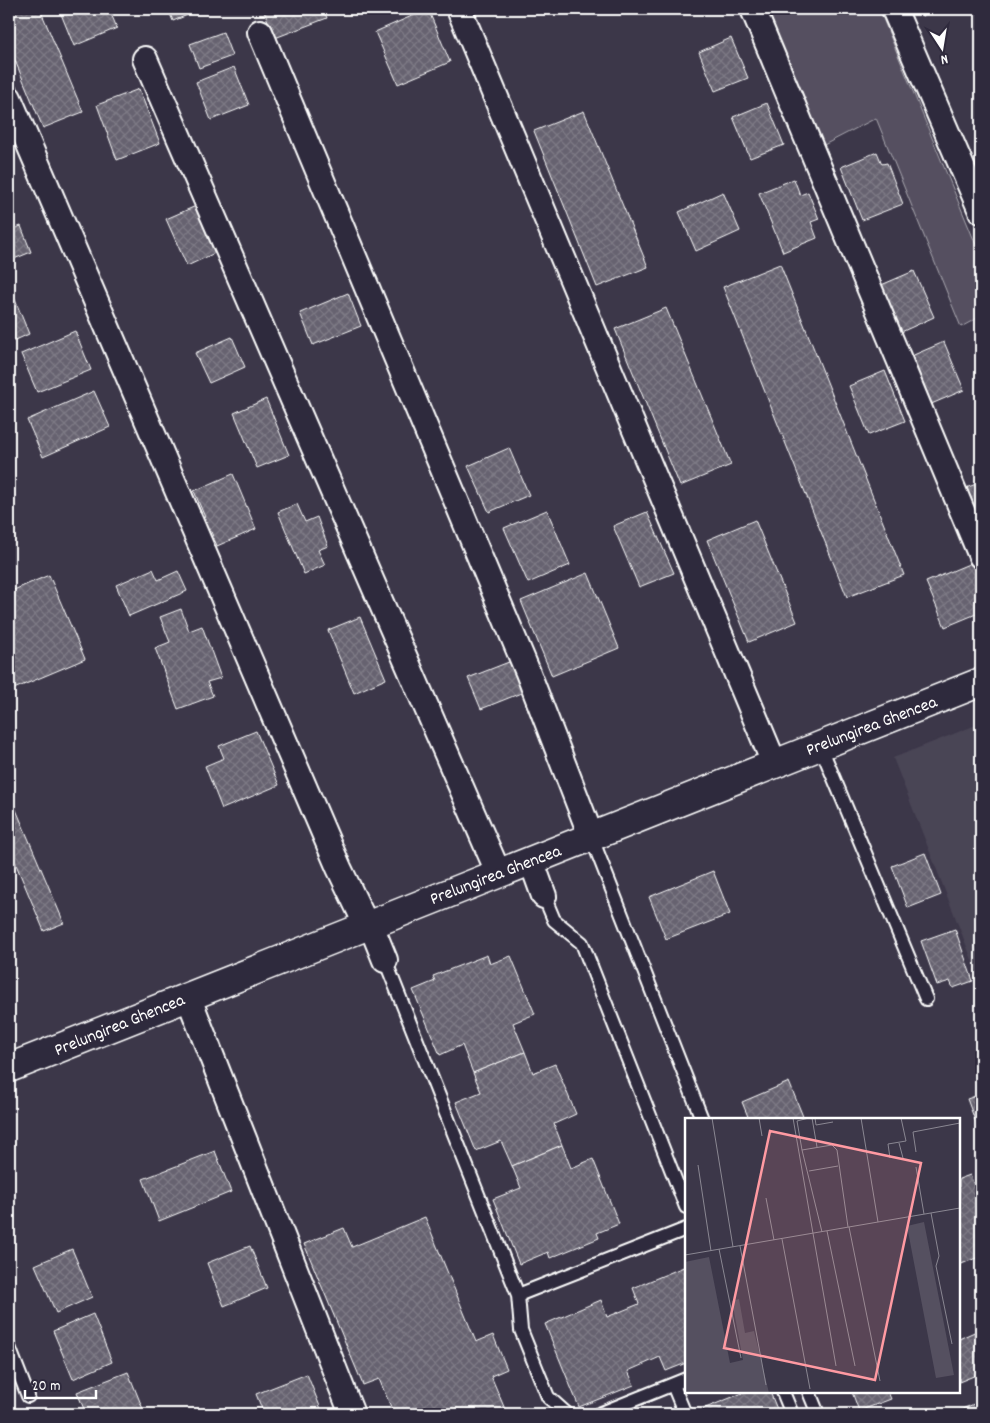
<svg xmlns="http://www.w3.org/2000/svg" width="990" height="1423" font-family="Dekko,sans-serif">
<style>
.built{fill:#494455}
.grass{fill:#555060;stroke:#aaa8b0}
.building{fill:url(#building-cross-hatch);stroke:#fff}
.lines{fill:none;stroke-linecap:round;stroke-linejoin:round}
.lane-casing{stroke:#fff;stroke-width:16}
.street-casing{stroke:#fff;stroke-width:28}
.secondary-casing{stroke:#fff;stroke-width:31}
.lane{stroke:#2f2a3d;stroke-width:12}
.street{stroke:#2f2a3d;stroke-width:24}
.secondary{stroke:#2f2a3d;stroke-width:28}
.labels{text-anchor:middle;stroke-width:5;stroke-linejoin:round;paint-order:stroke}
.street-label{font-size:18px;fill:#fff;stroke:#2f2a3d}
.inset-road{fill:none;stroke:#8a8792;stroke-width:1}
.view{fill:#ff9aa2;fill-opacity:0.15;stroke:#ff9aa2;stroke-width:2.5}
.inset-edge{fill:none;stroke:#fff;stroke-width:2.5}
</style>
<defs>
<pattern id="building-cross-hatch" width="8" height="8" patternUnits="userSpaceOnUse" patternTransform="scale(1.25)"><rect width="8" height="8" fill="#666270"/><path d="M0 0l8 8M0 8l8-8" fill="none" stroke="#7d7a85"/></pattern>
</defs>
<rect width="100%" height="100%" fill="#3c3749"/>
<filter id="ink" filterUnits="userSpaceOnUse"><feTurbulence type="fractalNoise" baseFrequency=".02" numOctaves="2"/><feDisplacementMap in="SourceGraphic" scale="10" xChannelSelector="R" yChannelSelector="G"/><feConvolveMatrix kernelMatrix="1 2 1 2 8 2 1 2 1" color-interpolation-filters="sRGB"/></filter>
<g filter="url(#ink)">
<path class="built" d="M981,723V983L893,758Z"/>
<path class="grass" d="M765,9H879L981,257V316L961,327L876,118L822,146Z"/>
<g class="building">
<path d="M9,9H40L83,112L43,128L9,46Z"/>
<path d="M59,9H109L117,28L74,46Z"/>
<path d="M168,9H202L173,21Z"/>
<path d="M263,9H323L327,18L275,38Z"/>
<path d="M428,9L450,62L398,84L375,32Z"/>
<path d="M919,9H939L922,16Z"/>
<path d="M223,32L232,56L199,68L190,44Z"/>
<path d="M731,38L748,78L715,91L699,52Z"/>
<path d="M234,67L249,105L211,120L196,82Z"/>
<path d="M139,89L160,143L117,160L97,105Z"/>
<path d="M767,103L784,145L750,158L733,117Z"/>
<path d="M584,111L648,267L597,287L534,131Z"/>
<path d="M877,152L882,164L887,163L903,204L862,220L841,167Z"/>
<path d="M794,179L800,195L808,192L819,219L811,222L817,238L783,252L759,193Z"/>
<path d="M723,192L740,231L696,251L679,212Z"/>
<path d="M196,206L217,252L187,266L166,219Z"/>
<path d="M21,226L31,252L9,261V231Z"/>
<path d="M780,264L904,575L847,597L723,287Z"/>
<path d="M914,271L934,317L899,333L879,286Z"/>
<path d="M9,285L29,334L9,343Z"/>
<path d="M348,293L361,326L313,345L300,313Z"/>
<path d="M666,308L731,465L680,486L615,329Z"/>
<path d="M75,331L91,370L37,392L21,354Z"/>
<path d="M232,337L245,367L209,383L195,353Z"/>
<path d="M944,342L964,390L929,405L909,357Z"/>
<path d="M885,371L905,421L869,435L849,386Z"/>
<path d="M94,391L110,427L43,457L27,420Z"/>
<path d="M266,399L289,455L257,468L234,413Z"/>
<path d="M509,448L529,495L489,512L468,466Z"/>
<path d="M233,474L256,529L217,546L194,491Z"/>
<path d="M981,482V525L966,488Z"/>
<path d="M297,504L305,522L317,517L328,546L318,550L325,565L304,574L278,512Z"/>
<path d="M547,510L570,565L528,583L504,528Z"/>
<path d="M647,512L674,573L639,587L613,526Z"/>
<path d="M755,520L797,622L749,642L707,540Z"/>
<path d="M976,561L981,572V612L945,627L926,582Z"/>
<path d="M153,569L158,580L178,571L187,591L129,616L116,585Z"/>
<path d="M588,573L619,648L552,676L521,601Z"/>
<path d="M49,575L85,659L9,691V592Z"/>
<path d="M181,609L189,631L202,626L221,678L207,682L213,696L178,709L155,648L170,642L160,617Z"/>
<path d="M360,617L386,679L354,693L328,630Z"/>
<path d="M514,660L526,691L481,709L468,678Z"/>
<path d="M256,731L279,785L222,809L205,766L224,758L219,746Z"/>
<path d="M9,793L64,923L44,931L9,848Z"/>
<path d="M925,853L941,895L908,908L892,866Z"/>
<path d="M713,871L730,914L666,939L649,897Z"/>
<path d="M955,929L973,981L953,988L950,981L937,985L921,941Z"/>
<path d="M487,955L490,964L511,956L535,1014L513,1023L525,1052L473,1073L462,1045L440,1055L413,990L435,981L433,976Z"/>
<path d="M525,1052L533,1073L555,1064L576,1114L554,1124L562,1145L512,1166L501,1141L476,1151L456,1102L481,1092L473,1073Z"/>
<path d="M789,1082L804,1119H749L742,1102Z"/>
<path d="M981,1094V1136L967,1099Z"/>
<path d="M562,1145L571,1168L593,1159L619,1224L597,1233L599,1238L550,1258L548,1252L519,1264L493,1199L521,1188L512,1166Z"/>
<path d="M215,1151L231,1192L159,1221L143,1179Z"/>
<path d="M970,1175L981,1203V1256L959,1265V1179Z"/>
<path d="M425,1217L476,1342L493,1335L507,1369L491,1376L507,1414H394L379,1379L363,1385L304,1244L344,1228L352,1247Z"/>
<path d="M250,1246L267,1288L224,1306L207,1263Z"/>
<path d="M72,1249L92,1297L56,1313L35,1265Z"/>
<path d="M686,1266V1363L666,1371L660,1357L628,1371L634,1385L579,1407L545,1324L601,1300L607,1317L639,1304L633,1288Z"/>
<path d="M93,1314L112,1362L73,1379L53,1331Z"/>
<path d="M981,1329V1373L959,1382V1339Z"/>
<path d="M128,1372L145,1414H86L77,1392Z"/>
<path d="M307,1374L323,1414H264L256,1394Z"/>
<path d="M745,1392H770L779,1414H705L703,1409Z"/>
<path d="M852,1392H888L891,1399L859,1411Z"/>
<path d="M981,1401V1414H953V1413Z"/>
</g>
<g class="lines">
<g class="lane-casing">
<g id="lane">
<path d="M820,745L926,999"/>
<path d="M591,836L702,1119"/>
<path d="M544,896L554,920L582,943L686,1207"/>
<path d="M385,960L518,1295L521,1330L548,1397L567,1414"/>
<path d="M518,1295L686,1229"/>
<path d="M9,1347L28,1396"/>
<path d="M673,1385L685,1414"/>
<path d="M783,1392L792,1414"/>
<path d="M809,1392L818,1414"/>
<path d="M599,1414L686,1379"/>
</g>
</g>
<g class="street-casing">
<g id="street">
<path d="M459,9L774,763"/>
<path d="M753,9L981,556"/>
<path d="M894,9L981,211"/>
<path d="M260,32L527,670L591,836"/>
<path d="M145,59L498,872"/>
<path d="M9,98L339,868L366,924"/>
<path d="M531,860L544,896"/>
<path d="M370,923L385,960"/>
<path d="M188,996L352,1414"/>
</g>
</g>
<g class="secondary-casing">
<path id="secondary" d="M9,1068L981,682"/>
</g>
<use href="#lane" class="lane"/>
<use href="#street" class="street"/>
<use href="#secondary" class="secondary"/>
</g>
</g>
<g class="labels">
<g class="street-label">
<text transform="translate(871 725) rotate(-21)" y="6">Prelungirea Ghencea</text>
<text transform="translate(495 874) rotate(-21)" y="6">Prelungirea Ghencea</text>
<text transform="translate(119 1024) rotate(-22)" y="6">Prelungirea Ghencea</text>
</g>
</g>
<g transform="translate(685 1118)">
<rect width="275" height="275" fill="#3c3749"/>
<path d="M239,104L269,257L251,260L222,108ZM24,139L45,245L58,242L47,183L54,181L60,215L69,213L84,275H0V144Z" fill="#555060"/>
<path class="inset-road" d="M27,0L48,129M74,0L77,18M108,0L151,248M127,0L132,29M130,0L131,7L148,4M176,0L193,104M214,25L218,40M117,32L112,3L124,0M231,34L228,14L275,5M205,40L203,26L221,23L216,0M13,47L26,133M231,49L239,96M124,53L153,48M81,80L89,122M246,95L254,138L251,148L267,226M164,109L195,263M142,113L170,248M137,114L117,32L147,27L152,32L163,109M97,121L125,271M55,128L81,267M34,131L56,240M0,137L275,90"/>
<path class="view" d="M85,13L236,45L190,262L39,230Z"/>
<rect width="275" height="275" class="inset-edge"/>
</g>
<rect width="990" height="1423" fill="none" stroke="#2f2a3d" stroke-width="30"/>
<rect x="15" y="15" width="960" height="1393" fill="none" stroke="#fff" stroke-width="2" filter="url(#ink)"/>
<g transform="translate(942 48) rotate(168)" stroke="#2f2a3d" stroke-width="4" paint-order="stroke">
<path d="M0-4L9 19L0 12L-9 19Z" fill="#ffffff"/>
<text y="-8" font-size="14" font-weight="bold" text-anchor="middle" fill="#ffffff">N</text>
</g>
<path d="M25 1390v8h71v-8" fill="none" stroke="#ffffff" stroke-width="2.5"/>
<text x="32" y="1390" font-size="15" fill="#ffffff" stroke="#2f2a3d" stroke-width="4" paint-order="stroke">20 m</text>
</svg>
